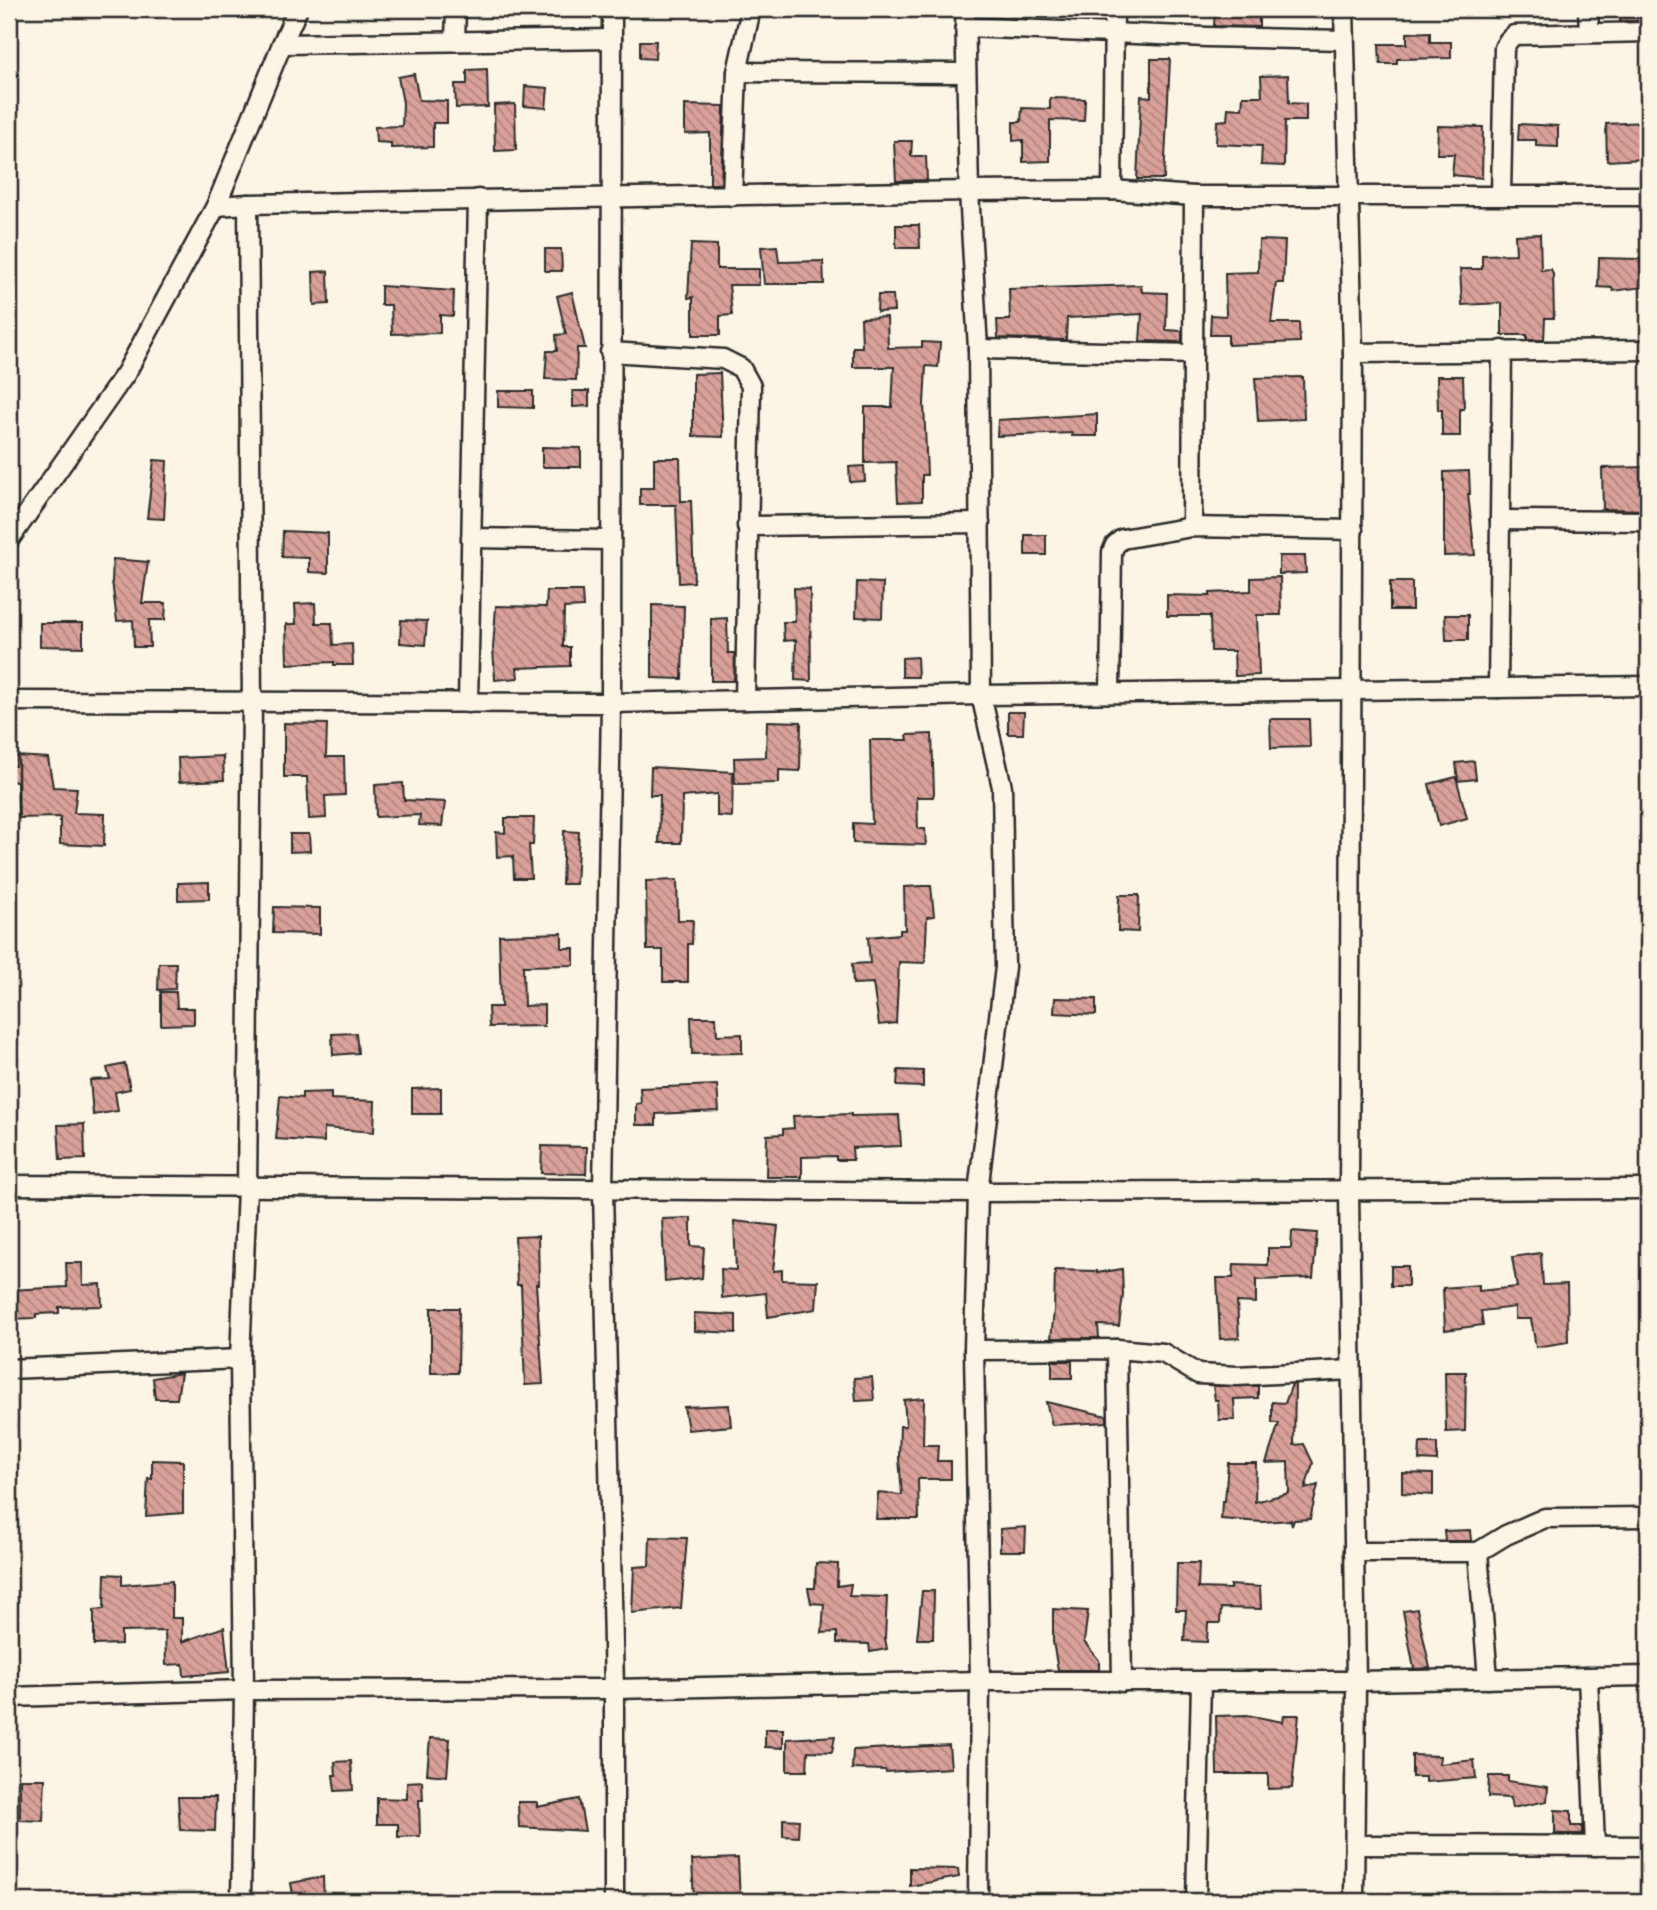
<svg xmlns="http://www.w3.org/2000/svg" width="1657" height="1910" font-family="Sriracha,sans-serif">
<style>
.building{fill:url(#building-back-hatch);stroke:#2b2b2b;stroke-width:2}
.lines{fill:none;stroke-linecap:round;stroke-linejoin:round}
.minor-casing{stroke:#2b2b2b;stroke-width:23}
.minor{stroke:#fcf5e5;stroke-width:18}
</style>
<defs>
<pattern id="building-back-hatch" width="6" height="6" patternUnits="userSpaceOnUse" patternTransform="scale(1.75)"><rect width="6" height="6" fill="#daa19a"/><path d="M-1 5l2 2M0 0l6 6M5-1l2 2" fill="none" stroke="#b1837e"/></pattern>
</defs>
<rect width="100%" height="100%" fill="#fcf5e5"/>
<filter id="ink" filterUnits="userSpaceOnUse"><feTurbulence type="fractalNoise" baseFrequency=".0143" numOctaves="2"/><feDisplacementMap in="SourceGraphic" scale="14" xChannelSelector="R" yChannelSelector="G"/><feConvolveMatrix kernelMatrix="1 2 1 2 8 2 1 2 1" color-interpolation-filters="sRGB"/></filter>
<g filter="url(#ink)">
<g class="building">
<path d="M1215,9H1259V27L1214,26Z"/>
<path d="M1619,9H1642V21H1620Z"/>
<path d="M1430,32V42H1451V58L1397,59V64H1380L1379,44H1407V33Z"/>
<path d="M640,41H656L655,59L640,58Z"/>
<path d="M1151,59H1170L1164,179H1137L1141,96L1151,97Z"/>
<path d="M487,69L488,107L456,108L455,84H467V70Z"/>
<path d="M414,74L419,100L447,101V123H433V147L391,148V143L376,142L375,127L402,126L403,103L398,77Z"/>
<path d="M1288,75L1289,103L1306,104V121H1285L1284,166L1261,165L1262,146L1216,144L1217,121L1227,120L1228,108L1242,109L1243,96H1262L1261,76Z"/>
<path d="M525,86L548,88L546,108L524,106Z"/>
<path d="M1050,98L1085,99L1084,121L1050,120V161L1023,162V140L1013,141V122H1021L1022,108L1050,109Z"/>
<path d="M515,104L516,150L495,151L494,105Z"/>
<path d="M685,105L724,106L721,184H710V133L685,134Z"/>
<path d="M1643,122L1644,159L1607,161L1606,124Z"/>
<path d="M1519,124L1558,126V147L1536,146V140H1518Z"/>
<path d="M1438,126L1483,127L1482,178L1452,175L1454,154H1437Z"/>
<path d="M894,141H912L911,156H926L927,180L896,181Z"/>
<path d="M896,225H919L920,248H896Z"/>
<path d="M1540,234L1541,270L1551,269L1553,274L1554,318H1545L1544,340H1527V335H1502V303L1462,305L1460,269H1482V255L1516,254L1515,235Z"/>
<path d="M1259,240L1285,241L1283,283H1276L1271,323H1299L1300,342L1228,345V335H1210L1211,315L1226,316L1225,273L1258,272Z"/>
<path d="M691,244L717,245V269H759V285H729L732,315L720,316V335H693V297L688,298Z"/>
<path d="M777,246L779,262L823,261L824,284H764L761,247Z"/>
<path d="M545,249H561L562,271H545Z"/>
<path d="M1599,258L1640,259L1644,287L1613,291L1612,288L1598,287Z"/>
<path d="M328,271L329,304L314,305L313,272Z"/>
<path d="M1141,285L1142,292L1167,293L1166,330L1182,331V342L1140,341L1142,314L1067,318L1066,340L998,338L997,320H1010L1009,289Z"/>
<path d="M381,286L454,291L453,316L440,315V333L392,334L391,305H381Z"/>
<path d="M572,292L585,348H577L576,380L545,379L547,351H557L556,335L566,334L557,296Z"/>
<path d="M878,295H893L894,311L877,312Z"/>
<path d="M887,317L888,348L922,347V342L940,343L938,367L926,366L924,404L927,475H922V501L898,502L896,462L865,463V407H892L894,367H853V347H862L861,318Z"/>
<path d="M720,373L723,437L693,436V374Z"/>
<path d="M1437,376H1463L1464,409H1460V436H1442V410H1438Z"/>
<path d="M1303,377L1304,419L1258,421L1255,378Z"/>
<path d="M498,391H533V408L498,407Z"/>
<path d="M573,391H589V406L573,407Z"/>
<path d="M1097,414V436H1072V433L997,436L998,420Z"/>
<path d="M542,447L581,448V467H542Z"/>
<path d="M654,458H680L681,501H691L694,582L679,583L676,505H640V488H654Z"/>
<path d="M154,460L167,461L164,519L147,518Z"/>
<path d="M864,466L865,481L850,482L849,467Z"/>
<path d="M1648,467V510L1603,509L1602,468Z"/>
<path d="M1469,471L1470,494H1468L1475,555L1444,556V472Z"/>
<path d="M283,531L328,533V573L309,572V558L282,557Z"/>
<rect x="1025" y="535" width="21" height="20"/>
<path d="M1279,556H1305L1306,573L1279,574Z"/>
<path d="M113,559L148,562L142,603H166L165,620H149L150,647H134L133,620L117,621L112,581Z"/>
<path d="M1280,577L1281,615H1257L1259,675L1235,676L1234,651H1211L1210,616H1167V595L1210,596V593L1251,591V578Z"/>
<path d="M857,582L883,583L882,618L856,617Z"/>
<rect x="1390" y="582" width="22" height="28"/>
<path d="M794,588L810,589L811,681L795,680L796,640L784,641L783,622H795Z"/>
<path d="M547,591H582L583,607L564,608L563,647H570V666L517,668L518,678L495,680L493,648L496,606L546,607Z"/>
<path d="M315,603L316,623H332L333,645L352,644L353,665H334V662L287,664L286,624H296L295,604Z"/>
<path d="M652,605L684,606L682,679L652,678Z"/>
<path d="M1445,615H1468V640H1446Z"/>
<path d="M727,618L728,653H735L734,681H711V619Z"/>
<path d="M401,620L427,621L425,645L400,643Z"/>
<path d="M40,623H83V647L40,646Z"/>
<path d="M917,657L918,677H902V658Z"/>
<path d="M1008,712H1024L1023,734H1008Z"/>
<path d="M1270,719H1309L1310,747L1271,748Z"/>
<path d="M767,721L801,722L800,771L779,770V783L735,784L734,758L766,757Z"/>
<path d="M284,723L327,724L326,757H344L345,795L325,796L326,818L309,819L307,777H284Z"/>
<path d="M932,734L934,793L933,797H917L918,829H925L926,845L853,843V823L872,824L870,740H908L907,735Z"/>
<path d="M16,756L48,758L53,787L77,788L74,813L105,814L104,846L60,844V817L19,818L17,782L9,781V766H15Z"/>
<path d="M223,756L224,780L179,782L178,758Z"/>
<path d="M1474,761L1476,779L1458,781L1456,763Z"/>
<path d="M651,767L733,772L732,817L717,816V794L682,797L681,843H659L660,795H650Z"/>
<path d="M1456,777L1467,818L1439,826L1429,784Z"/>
<path d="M403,783L404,800L445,802L442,826L419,825L420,815L376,817L375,785Z"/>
<path d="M505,818H534L533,845H529L531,878H514L513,856L497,857L496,832L505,833Z"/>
<path d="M564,831L579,832L576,884H562Z"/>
<path d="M290,834H309L310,851L290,852Z"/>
<path d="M677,880L678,920H693L692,944H688V982H663V950H647L646,881Z"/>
<path d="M209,882V899L178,900V883Z"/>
<path d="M923,886H931L934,916L927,917L925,963L899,962L896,1023L879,1025L873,983L853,984L852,964L870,963L868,937L900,934V930H905L904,887Z"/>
<path d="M1119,895H1139L1138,932L1118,931Z"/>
<path d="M274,907L320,908V934L273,933Z"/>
<path d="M562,933V948H574V965L523,966L524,1006L544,1005V1026L489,1027L488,1007H501L499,935Z"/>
<path d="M159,963H176L175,989L158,990Z"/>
<path d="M161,992H176L177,1008H194V1024L161,1025Z"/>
<path d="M1055,998L1096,999V1015L1054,1013Z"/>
<path d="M691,1017H716L717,1035L742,1034V1053L692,1054Z"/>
<path d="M356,1033L358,1053L333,1055L332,1034Z"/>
<path d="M125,1064L130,1089L115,1092L118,1111L93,1115L90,1080L110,1079L107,1068Z"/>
<path d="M898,1070L923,1071V1087L897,1086Z"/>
<path d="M717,1085L719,1111L656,1114V1125H636V1104L641,1103L640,1088Z"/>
<path d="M441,1088V1114H412V1089Z"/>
<path d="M331,1092V1099L375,1101L374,1132L324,1128V1142L276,1139L280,1096L302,1098V1093Z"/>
<path d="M851,1114V1116L899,1115L901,1146L852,1148L853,1160H836V1156L802,1157V1177H766L767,1135L783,1134V1129L794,1128L793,1116Z"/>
<path d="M84,1124L85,1159L60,1160L58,1125Z"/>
<path d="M542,1146L587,1147L586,1174L541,1173Z"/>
<path d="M691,1218V1246L704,1247L702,1278L665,1282L662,1219Z"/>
<path d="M734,1221L778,1226L773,1271L782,1270V1280L818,1281L816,1309L768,1317L766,1293L722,1298L721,1269L736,1270Z"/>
<path d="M1292,1231L1317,1233L1313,1278L1256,1280V1303L1237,1302L1239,1338L1220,1339L1217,1278H1233L1234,1264L1268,1265V1248H1291Z"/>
<path d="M538,1236L539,1284H536L543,1384L525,1385L521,1285H517L515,1237Z"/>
<path d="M1541,1253L1543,1285L1567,1284L1568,1342L1536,1347L1531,1319H1515V1307L1481,1311L1483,1325L1445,1330L1443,1288L1479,1285V1291L1517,1287L1512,1257Z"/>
<path d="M66,1263H82L83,1285L101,1284L102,1306L59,1307V1313L36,1314V1318L9,1319V1290L67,1287Z"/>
<rect x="1391" y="1266" width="17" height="20"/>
<path d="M1122,1269L1123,1295L1119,1326L1098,1325L1099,1338H1051L1054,1311L1055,1270L1097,1271V1273Z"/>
<path d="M431,1308H459L458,1373H431Z"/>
<path d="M694,1313L736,1315V1333L694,1331Z"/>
<rect x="1052" y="1361" width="20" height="17"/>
<path d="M1445,1372H1466L1465,1431L1446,1432Z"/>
<path d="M181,1373L177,1399H155L153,1378Z"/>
<path d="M872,1377L874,1400L856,1401L854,1378Z"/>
<path d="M1292,1384L1295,1385L1294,1445L1304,1444L1313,1463L1305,1489L1318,1485L1310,1519L1294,1520L1292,1526L1291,1520L1262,1522L1221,1519L1222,1501H1225L1228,1463H1256L1255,1502L1289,1493L1288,1462L1266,1463L1279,1423H1272V1402L1285,1403Z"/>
<path d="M1213,1386H1258V1398L1234,1399L1235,1420H1219L1218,1400H1215Z"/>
<path d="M924,1398L923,1445H938L937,1461H951V1479H918L919,1519H876L878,1493L902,1495L899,1458L900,1426H906L904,1400Z"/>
<path d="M1046,1402L1107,1416V1422L1052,1425Z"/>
<path d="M729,1405L731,1426L688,1430L684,1407Z"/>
<path d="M1420,1443H1437V1461L1419,1460Z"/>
<path d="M152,1460L183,1461V1513L146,1516L148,1478L152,1479Z"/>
<path d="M1402,1473L1433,1474V1495L1402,1493Z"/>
<path d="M1026,1527L1025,1551H1000V1529Z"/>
<path d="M1470,1530L1471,1541H1445L1444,1531Z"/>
<path d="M650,1537L687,1538L681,1608L632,1613L634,1567L649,1566Z"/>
<path d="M816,1563L838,1564L837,1586L851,1584L849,1596L887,1597L885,1638L887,1649L870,1652L869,1644L837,1643V1632L822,1633L824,1604L811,1603L808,1588H815Z"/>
<path d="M1177,1563H1199L1198,1588L1230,1589V1585L1260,1587L1261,1609L1221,1608L1220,1623H1208L1207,1642L1184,1641L1186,1610H1176Z"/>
<path d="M105,1574L122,1575V1585L172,1581V1618H182V1642L224,1627L229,1672L184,1676L183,1664L166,1665L165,1631L121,1632V1644L94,1645V1610L104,1609Z"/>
<path d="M922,1591H934L933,1639H917Z"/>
<path d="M1053,1609L1088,1611L1084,1642L1099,1660V1670H1058L1053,1642Z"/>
<path d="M1417,1609L1430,1668L1414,1669L1403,1611Z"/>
<path d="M1247,1715L1283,1722L1284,1715H1299L1292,1788L1268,1789V1774H1217L1216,1716Z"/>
<path d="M765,1729H783V1748L765,1747Z"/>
<path d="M835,1736L832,1752L808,1751L807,1771H787V1739Z"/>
<path d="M430,1738L450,1739L447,1776L427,1774Z"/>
<path d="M949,1745L951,1768L886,1772L885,1770L852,1769L853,1750Z"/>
<path d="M1412,1755L1440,1756L1439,1764L1474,1760L1476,1778L1426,1782V1777H1412Z"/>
<path d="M351,1761L353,1790L335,1791L333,1775H336L335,1762Z"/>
<path d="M1489,1776H1508V1781L1548,1787L1547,1801L1512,1808L1510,1798L1488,1797Z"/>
<path d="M20,1779H45L43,1821L20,1820Z"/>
<path d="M422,1781L423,1800H419L420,1836L398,1837V1824H377V1798L407,1799V1782Z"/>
<path d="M178,1797H216L215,1831L180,1830Z"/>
<path d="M579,1799L585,1831L519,1827L518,1802H537V1807Z"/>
<path d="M1555,1810L1571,1811V1826H1582V1834H1555Z"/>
<path d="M783,1819L799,1820L798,1837L783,1836Z"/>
<path d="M738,1858L740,1901H694L692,1860Z"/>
<path d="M910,1868L958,1869L959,1877L910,1886Z"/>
<path d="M323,1877L324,1901H294L291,1883Z"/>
</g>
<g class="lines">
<g class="minor-casing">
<g id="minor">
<path d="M612,9L611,703L603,1190L614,1689V1901"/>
<path d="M965,9L969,191L978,349L981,695L1002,787L1005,967L978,1192L974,1350L980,1681L978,1901"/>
<path d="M1344,9L1353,353L1349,1192L1356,1681L1354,1901"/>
<path d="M1588,9L1589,32"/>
<path d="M965,27L1207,37L1344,40"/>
<path d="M455,41L456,9"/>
<path d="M282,44L612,39"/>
<path d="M737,72L965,73"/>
<path d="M1112,190L1114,9"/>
<path d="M1501,195L1504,48L1508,41L1514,35L1648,32"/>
<path d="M732,196L737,72L751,9"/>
<path d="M216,206L248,204L969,191L1112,190L1194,196H1648"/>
<path d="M978,349L1193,354"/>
<path d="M610,352L723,359L741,368L751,386L745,700"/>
<path d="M1353,353L1648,350"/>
<path d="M1500,520L1648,521"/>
<path d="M747,526L980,523"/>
<path d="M1192,527L1194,196"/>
<path d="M471,538L611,540"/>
<path d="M9,540L126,373L216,206L282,44L298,9"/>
<path d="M1498,688L1502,350"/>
<path d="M1110,693L1112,552L1115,545L1122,539L1192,527L1353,530"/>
<path d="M9,701L611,703L981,695L1648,686"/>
<path d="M468,703L478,199"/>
<path d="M9,1185L978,1192L1648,1189"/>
<path d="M1117,1349L1122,1682"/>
<path d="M974,1350L1117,1349L1163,1353L1198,1374L1237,1376L1351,1370"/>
<path d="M9,1369L240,1359"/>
<path d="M1354,1552H1478L1506,1535L1545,1518L1648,1517"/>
<path d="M1478,1552L1488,1679"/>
<path d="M1588,1677L1595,1846"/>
<path d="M9,1697L244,1690L614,1689L980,1681H1356L1648,1676"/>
<path d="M1356,1845L1648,1846"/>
<path d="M241,1901L244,1690L240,1359L247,1188L252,703L248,204"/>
<path d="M1196,1901L1201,1682"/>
</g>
</g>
<use href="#minor" class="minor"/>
</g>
</g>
<rect width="1657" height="1910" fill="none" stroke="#fcf5e5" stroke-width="35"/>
<rect x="18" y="18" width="1622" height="1875" fill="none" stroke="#2b2b2b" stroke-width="2.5" filter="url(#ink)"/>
</svg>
